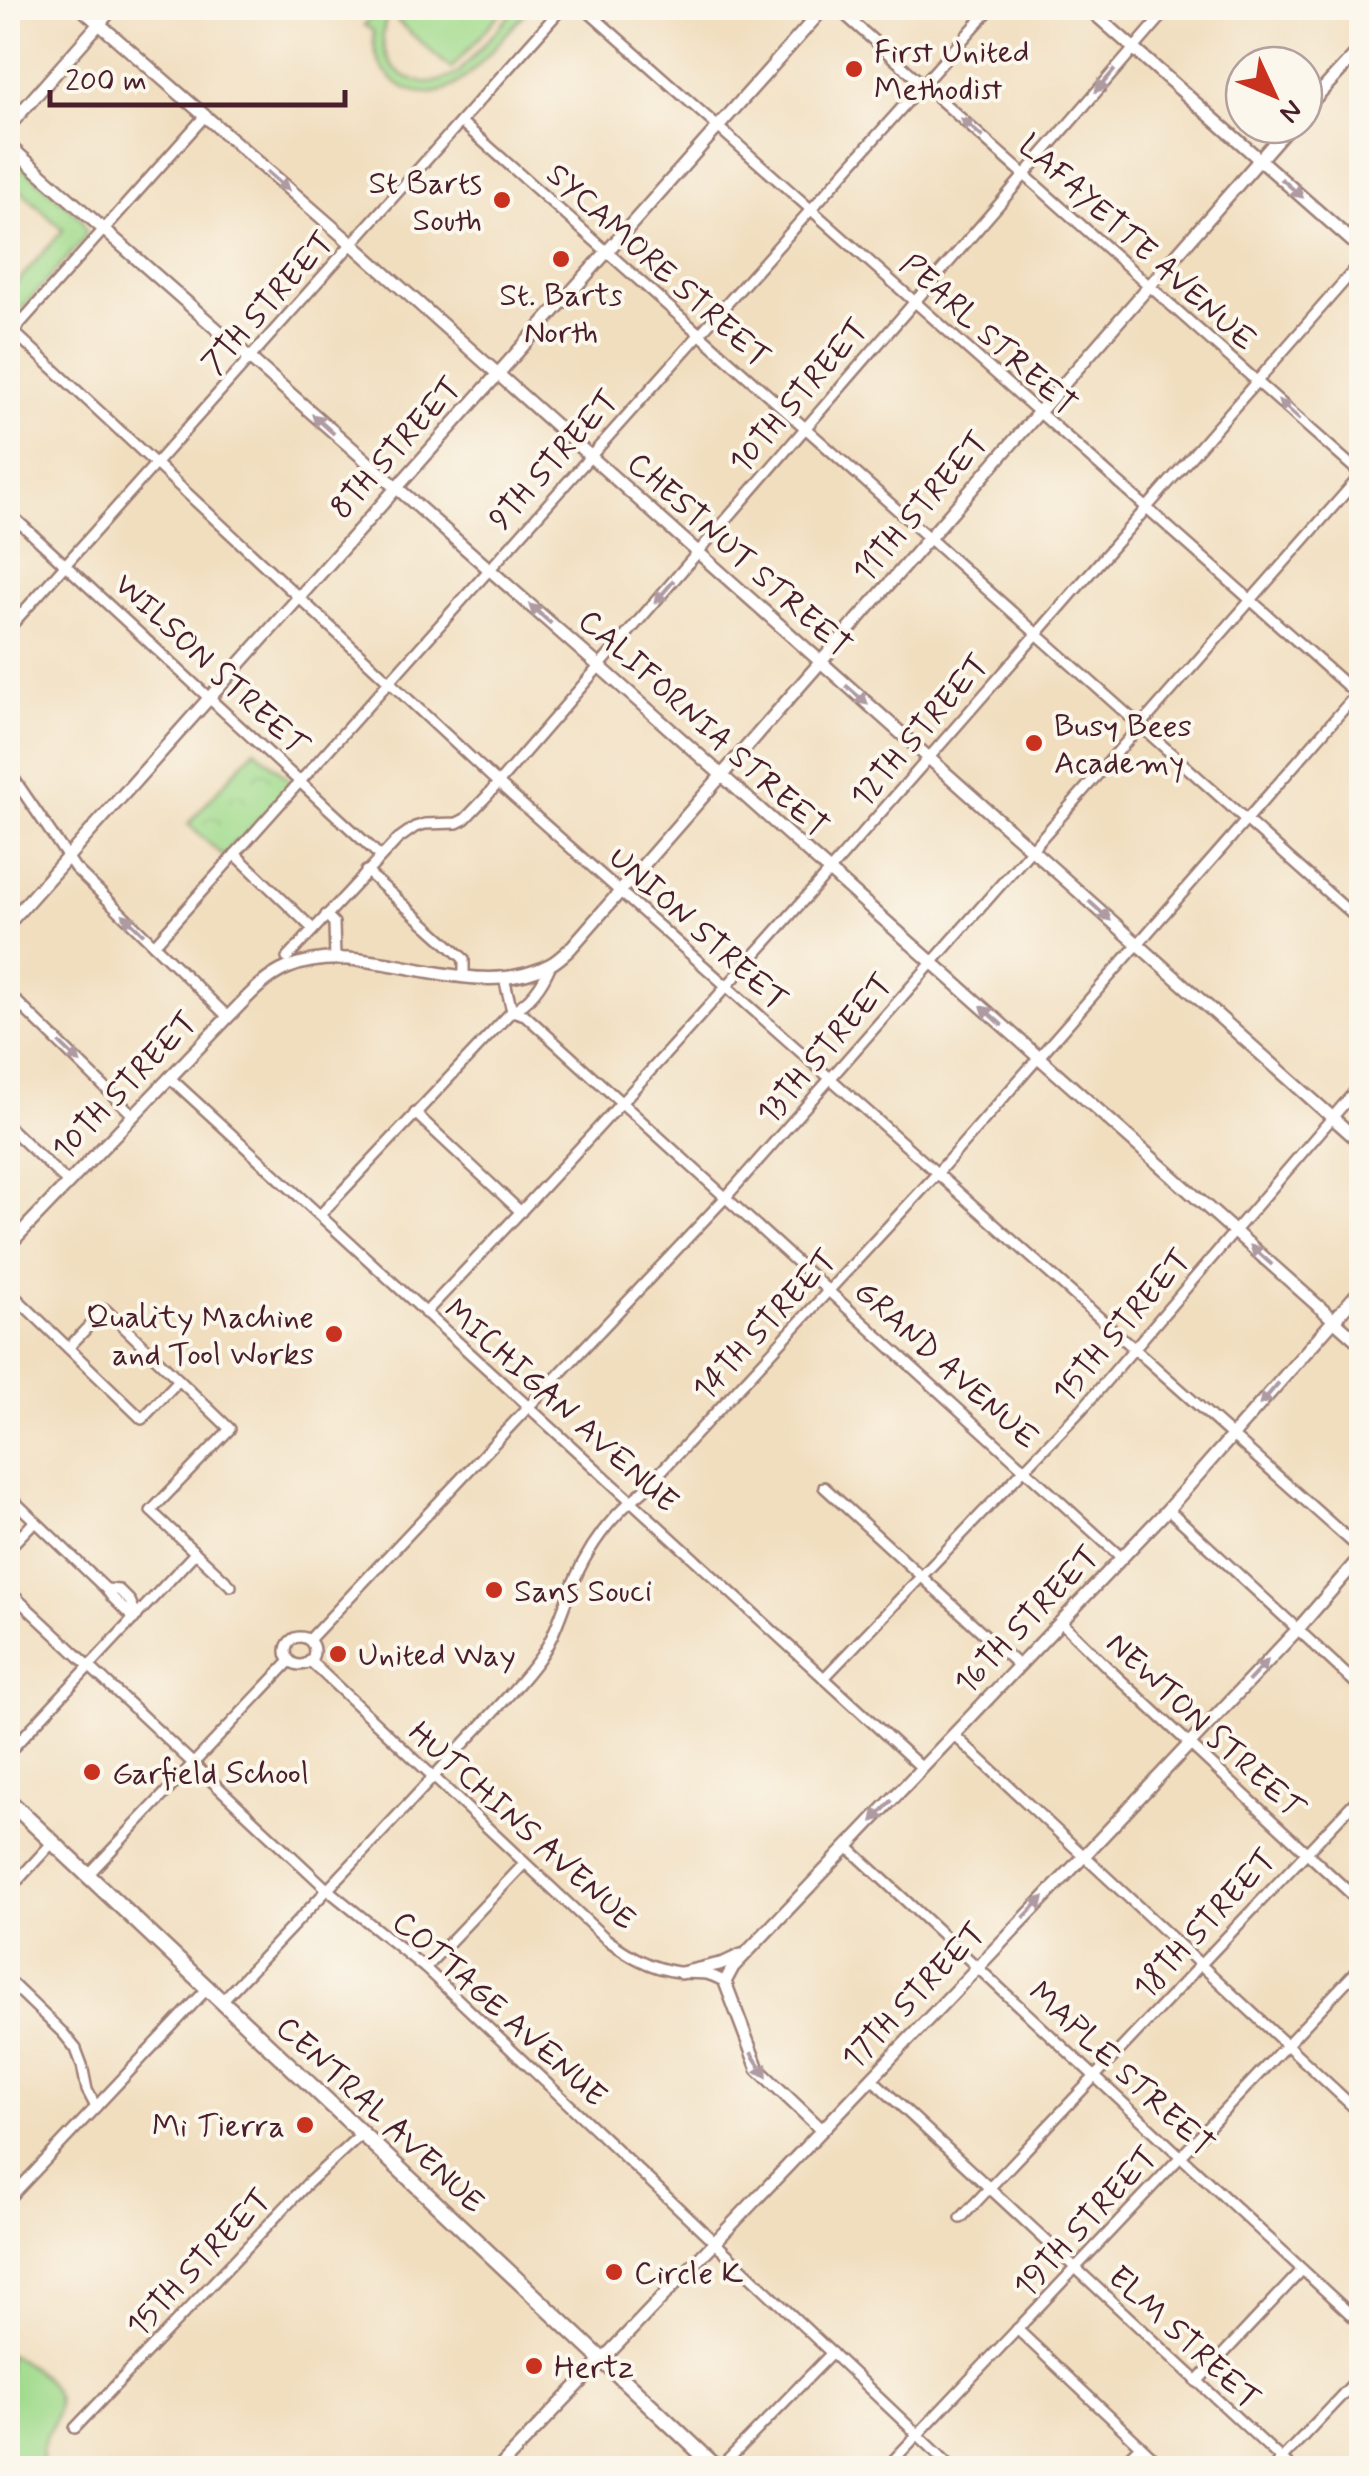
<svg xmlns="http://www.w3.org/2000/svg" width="1369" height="2476" font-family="Mynerve,sans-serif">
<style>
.grass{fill:#a2db8e;stroke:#767d5c;stroke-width:2.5}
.park{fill:url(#park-crowns);stroke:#767d5c;stroke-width:2.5}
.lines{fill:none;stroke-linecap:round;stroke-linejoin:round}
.minor-casing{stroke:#9e7e75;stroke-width:14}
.tertiary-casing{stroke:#9e7e75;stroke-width:16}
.primary-casing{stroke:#9e7e75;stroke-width:19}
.minor{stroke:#fff;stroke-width:9}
.tertiary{stroke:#fff;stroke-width:11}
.primary{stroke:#fff;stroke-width:14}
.oneway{fill:#ae9aa0}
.poi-dot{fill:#c8321e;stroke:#fbf7ec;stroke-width:4}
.labels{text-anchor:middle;stroke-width:8;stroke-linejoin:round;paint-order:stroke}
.poi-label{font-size:32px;fill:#4a1f2b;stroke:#fbf7ec;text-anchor:start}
.street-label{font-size:32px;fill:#4a1f2b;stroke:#fbf7ec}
</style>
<defs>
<pattern id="park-crowns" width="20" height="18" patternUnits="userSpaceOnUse" patternTransform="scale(2.5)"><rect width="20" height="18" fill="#a2db8e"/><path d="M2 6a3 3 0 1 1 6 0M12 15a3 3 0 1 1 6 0" fill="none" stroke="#8dbc7b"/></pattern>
</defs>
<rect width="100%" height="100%" fill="#fbf7ec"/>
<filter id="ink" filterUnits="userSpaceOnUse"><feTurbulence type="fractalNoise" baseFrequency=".01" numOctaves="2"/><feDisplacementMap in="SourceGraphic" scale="20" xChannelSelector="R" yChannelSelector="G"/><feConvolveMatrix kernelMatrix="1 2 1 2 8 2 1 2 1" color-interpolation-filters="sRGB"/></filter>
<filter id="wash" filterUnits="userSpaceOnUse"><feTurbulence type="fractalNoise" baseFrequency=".0048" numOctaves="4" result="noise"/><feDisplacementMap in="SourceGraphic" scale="40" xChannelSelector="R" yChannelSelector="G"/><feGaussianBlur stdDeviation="2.25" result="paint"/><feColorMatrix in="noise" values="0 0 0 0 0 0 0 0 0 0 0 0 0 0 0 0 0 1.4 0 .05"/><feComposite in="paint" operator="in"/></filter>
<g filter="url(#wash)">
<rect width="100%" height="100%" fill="#f1debf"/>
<g class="grass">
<path d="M379,8H392C362,55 411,103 458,73L517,8H530C518,21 505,35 493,49C468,77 441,109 400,85C380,73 373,53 373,31L364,25Z"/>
<path d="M411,8H505L451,69L398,22Z"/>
<path d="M8,154L81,218L86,231L84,239L8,324V293L63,230L8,178Z"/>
<path d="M8,2353C31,2366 66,2385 55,2417C47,2441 37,2441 44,2468H8Z"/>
</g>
<path class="park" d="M255,749L293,783L225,858L188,824Z"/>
</g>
<g filter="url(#ink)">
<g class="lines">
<g class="minor-casing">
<g id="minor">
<path d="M584,8L1362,699"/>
<path d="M837,8L1362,475"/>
<path d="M461,122L1362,923"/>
<path d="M13,331L498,783L1362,1551"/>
<path d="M8,337L204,117"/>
<path d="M8,512L380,856"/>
<path d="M8,629L562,8"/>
<path d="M8,770L75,868L228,1017"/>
<path d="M235,854L313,929"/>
<path d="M366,871L464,959V977"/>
<path d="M326,915L334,923L335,959"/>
<path d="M154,945L991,8"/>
<path d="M287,958L398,839L415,827L425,824L457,823L465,819L487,796L1169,8"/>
<path d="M8,993L132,1114"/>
<path d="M512,1011L525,1015L1122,1558"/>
<path d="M512,1011C531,1001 543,984 551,964"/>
<path d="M169,1077L922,1768"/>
<path d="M415,1113L521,1212"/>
<path d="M8,1126L68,1183"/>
<path d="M320,1215L512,1011L504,978"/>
<path d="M8,1290L142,1419L179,1380L105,1309L68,1348"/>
<path d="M425,1313C749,974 1052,614 1362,261"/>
<path d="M179,1380L230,1429L151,1511L231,1586"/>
<path d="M824,1487L1019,1666"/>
<path d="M8,1495L106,1589"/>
<path d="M1168,1509L1362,1689"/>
<path d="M8,1549L35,1521"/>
<path d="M8,1590L328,1890L425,1968L953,2468"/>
<path d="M134,1619L112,1597L106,1589L119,1590L130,1601L137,1616"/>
<path d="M1061,1622L1110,1670L1362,1904"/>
<circle cx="300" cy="1651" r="14"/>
<path d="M309,1640L726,1197L1361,475"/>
<path d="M310,1661L605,1938C628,1955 649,1968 678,1972C701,1976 703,1969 725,1982"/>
<path d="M824,1678L1083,1408L1362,1083"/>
<path d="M954,1735L1362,2115"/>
<path d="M8,1753L195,1553"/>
<path d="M848,1847L1362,2325"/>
<path d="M88,1875L290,1661"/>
<path d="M8,1891L53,1842"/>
<path d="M425,1968L524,1864"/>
<path d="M8,1980L63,2033L76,2049L82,2065L87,2090L96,2107"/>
<path d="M222,2001C297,1921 374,1842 448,1761C477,1729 509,1698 535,1664C555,1639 561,1611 574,1581C589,1546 612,1515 643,1491L933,1178L1362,688"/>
<path d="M871,2078L1291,2468"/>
<path d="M8,2200L208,1988"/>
<path d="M961,2218L1362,1794"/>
<path d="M1017,2329L1164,2468"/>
<path d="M1197,2382L1302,2270"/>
<path d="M75,2428L307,2184L362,2133"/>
<path d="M720,2468L832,2353"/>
<path d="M886,2468L1362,1965"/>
<path d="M1117,2468L1140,2446"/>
<path d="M1273,2468L1362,2374"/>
</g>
</g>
<g class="tertiary-casing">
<g id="tertiary">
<path d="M81,8L352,244L1362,1144"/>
<path d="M1088,8L1362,250"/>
<path d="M1348,8L1362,20"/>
<path d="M1304,110L1362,47"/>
<path d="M8,127L113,8"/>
<path d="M8,145L599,666L1362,1345"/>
<path d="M8,924L824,8"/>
<path d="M8,1246L228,1017C246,999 263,978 287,968C369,934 470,1008 551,964C557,961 563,955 569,950L1290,125"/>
<path d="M681,1973L724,1963L741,1955"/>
<path d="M822,2130L758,2069L725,1982L733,1967L1168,1509L1362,1288"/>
<path d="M499,2468L1084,1856L1298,1629L1362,1555"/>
</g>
</g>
<g class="primary-casing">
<path id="primary" d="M8,1800L717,2468"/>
</g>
<use href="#minor" class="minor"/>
<use href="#tertiary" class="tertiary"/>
<use href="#primary" class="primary"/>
</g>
<defs><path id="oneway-solid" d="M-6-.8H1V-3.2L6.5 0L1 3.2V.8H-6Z" transform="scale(2.5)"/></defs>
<g class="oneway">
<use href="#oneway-solid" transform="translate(1105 81) rotate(131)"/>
<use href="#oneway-solid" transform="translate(972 128) rotate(-139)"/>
<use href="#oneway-solid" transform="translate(278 181) rotate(41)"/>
<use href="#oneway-solid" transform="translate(1292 188) rotate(41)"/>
<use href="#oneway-solid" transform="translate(1289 410) rotate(-138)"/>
<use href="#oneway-solid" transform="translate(323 424) rotate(-138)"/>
<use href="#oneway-solid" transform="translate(664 592) rotate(131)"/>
<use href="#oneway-solid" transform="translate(540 614) rotate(-139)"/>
<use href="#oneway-solid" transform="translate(857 695) rotate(41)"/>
<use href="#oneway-solid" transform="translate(1100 911) rotate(42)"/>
<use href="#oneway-solid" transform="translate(133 924) rotate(-136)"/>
<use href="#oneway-solid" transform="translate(992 1016) rotate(-138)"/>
<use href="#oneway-solid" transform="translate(70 1053) rotate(44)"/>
<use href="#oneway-solid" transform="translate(1261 1255) rotate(-138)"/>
<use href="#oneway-solid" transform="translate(1269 1394) rotate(131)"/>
<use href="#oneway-solid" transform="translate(1258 1671) rotate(-47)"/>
<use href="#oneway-solid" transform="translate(882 1811) rotate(133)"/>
<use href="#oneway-solid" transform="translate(1034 1907) rotate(-46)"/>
<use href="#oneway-solid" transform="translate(759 2065) rotate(57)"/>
</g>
</g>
<g class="poi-dot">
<circle cx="854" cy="69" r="10"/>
<circle cx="502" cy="200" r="10"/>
<circle cx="561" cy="259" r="10"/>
<circle cx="1034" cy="743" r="10"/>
<circle cx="334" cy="1334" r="10"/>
<circle cx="494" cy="1590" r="10"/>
<circle cx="338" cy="1654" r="10"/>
<circle cx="92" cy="1772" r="10"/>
<circle cx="305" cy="2125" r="10"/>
<circle cx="614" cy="2272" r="10"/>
<circle cx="534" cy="2366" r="10"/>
</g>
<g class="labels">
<g class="poi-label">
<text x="874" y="62">First United<tspan x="874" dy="37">Methodist</tspan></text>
<text x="482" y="193" text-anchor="end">St Barts<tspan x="482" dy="37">South</tspan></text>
<text x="561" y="305" text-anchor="middle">St. Barts<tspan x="561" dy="37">North</tspan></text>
<text x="1054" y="736">Busy Bees<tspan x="1054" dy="37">Academy</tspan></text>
<text x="314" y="1327" text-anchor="end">Quality Machine<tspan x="314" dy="37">and Tool Works</tspan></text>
<text x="514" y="1601">Sans Souci</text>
<text x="358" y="1665">United Way</text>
<text x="112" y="1783">Garfield School</text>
<text x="285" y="2136" text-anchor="end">Mi Tierra</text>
<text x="634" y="2283">Circle K</text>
<text x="554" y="2377">Hertz</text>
</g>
<g class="street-label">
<text transform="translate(1138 242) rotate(42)" y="11">LAFAYETTE AVENUE</text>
<text transform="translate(659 265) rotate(42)" y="11">SYCAMORE STREET</text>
<text transform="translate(267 302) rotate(-48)" y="11">7TH STREET</text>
<text transform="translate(989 334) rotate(42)" y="11">PEARL STREET</text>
<text transform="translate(798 395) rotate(-49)" y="11">10TH STREET</text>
<text transform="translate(395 447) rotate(-48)" y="11">8TH STREET</text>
<text transform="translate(553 459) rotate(-48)" y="11">9TH STREET</text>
<text transform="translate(920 506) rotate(-49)" y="11">11TH STREET</text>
<text transform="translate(740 554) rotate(42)" y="11">CHESTNUT STREET</text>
<text transform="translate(212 664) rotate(43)" y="11">WILSON STREET</text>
<text transform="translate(704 723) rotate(42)" y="11">CALIFORNIA STREET</text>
<text transform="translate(919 730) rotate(-49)" y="11">12TH STREET</text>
<text transform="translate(699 928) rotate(42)" y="11">UNION STREET</text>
<text transform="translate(824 1048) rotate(-49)" y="11">13TH STREET</text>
<text transform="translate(124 1085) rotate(-46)" y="11">10TH STREET</text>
<text transform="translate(764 1324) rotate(-47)" y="11">14TH STREET</text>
<text transform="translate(1121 1325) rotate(-49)" y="11">15TH STREET</text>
<text transform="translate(947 1364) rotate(42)" y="11">GRAND AVENUE</text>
<text transform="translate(562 1405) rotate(42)" y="11">MICHIGAN AVENUE</text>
<text transform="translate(1026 1619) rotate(-46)" y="11">16TH STREET</text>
<text transform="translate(1206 1725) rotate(43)" y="11">NEWTON STREET</text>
<text transform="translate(523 1825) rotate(42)" y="11">HUTCHINS AVENUE</text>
<text transform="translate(1204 1923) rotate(-47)" y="11">18TH STREET</text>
<text transform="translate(913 1995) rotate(-46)" y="11">17TH STREET</text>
<text transform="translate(500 2008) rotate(42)" y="11">COTTAGE AVENUE</text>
<text transform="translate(1122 2068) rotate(43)" y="11">MAPLE STREET</text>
<text transform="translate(381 2114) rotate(43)" y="11">CENTRAL AVENUE</text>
<text transform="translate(1085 2221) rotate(-47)" y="11">19TH STREET</text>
<text transform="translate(198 2262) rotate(-46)" y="11">15TH STREET</text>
<text transform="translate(1185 2337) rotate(43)" y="11">ELM STREET</text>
</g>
</g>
<rect width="1369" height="2476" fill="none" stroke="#fbf7ec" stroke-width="40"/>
<g transform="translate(1274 95) rotate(134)"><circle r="48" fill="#fbf7ec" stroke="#b4a19f" stroke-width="2.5"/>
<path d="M0-8L18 38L0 25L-18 38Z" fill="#c8321e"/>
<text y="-15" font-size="28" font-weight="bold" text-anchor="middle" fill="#4a1f2b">N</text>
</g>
<path d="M50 90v15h295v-15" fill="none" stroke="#4a1f2b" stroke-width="5"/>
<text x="65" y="90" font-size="30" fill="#4a1f2b" stroke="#fbf7ec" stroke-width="8" paint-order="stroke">200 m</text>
</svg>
